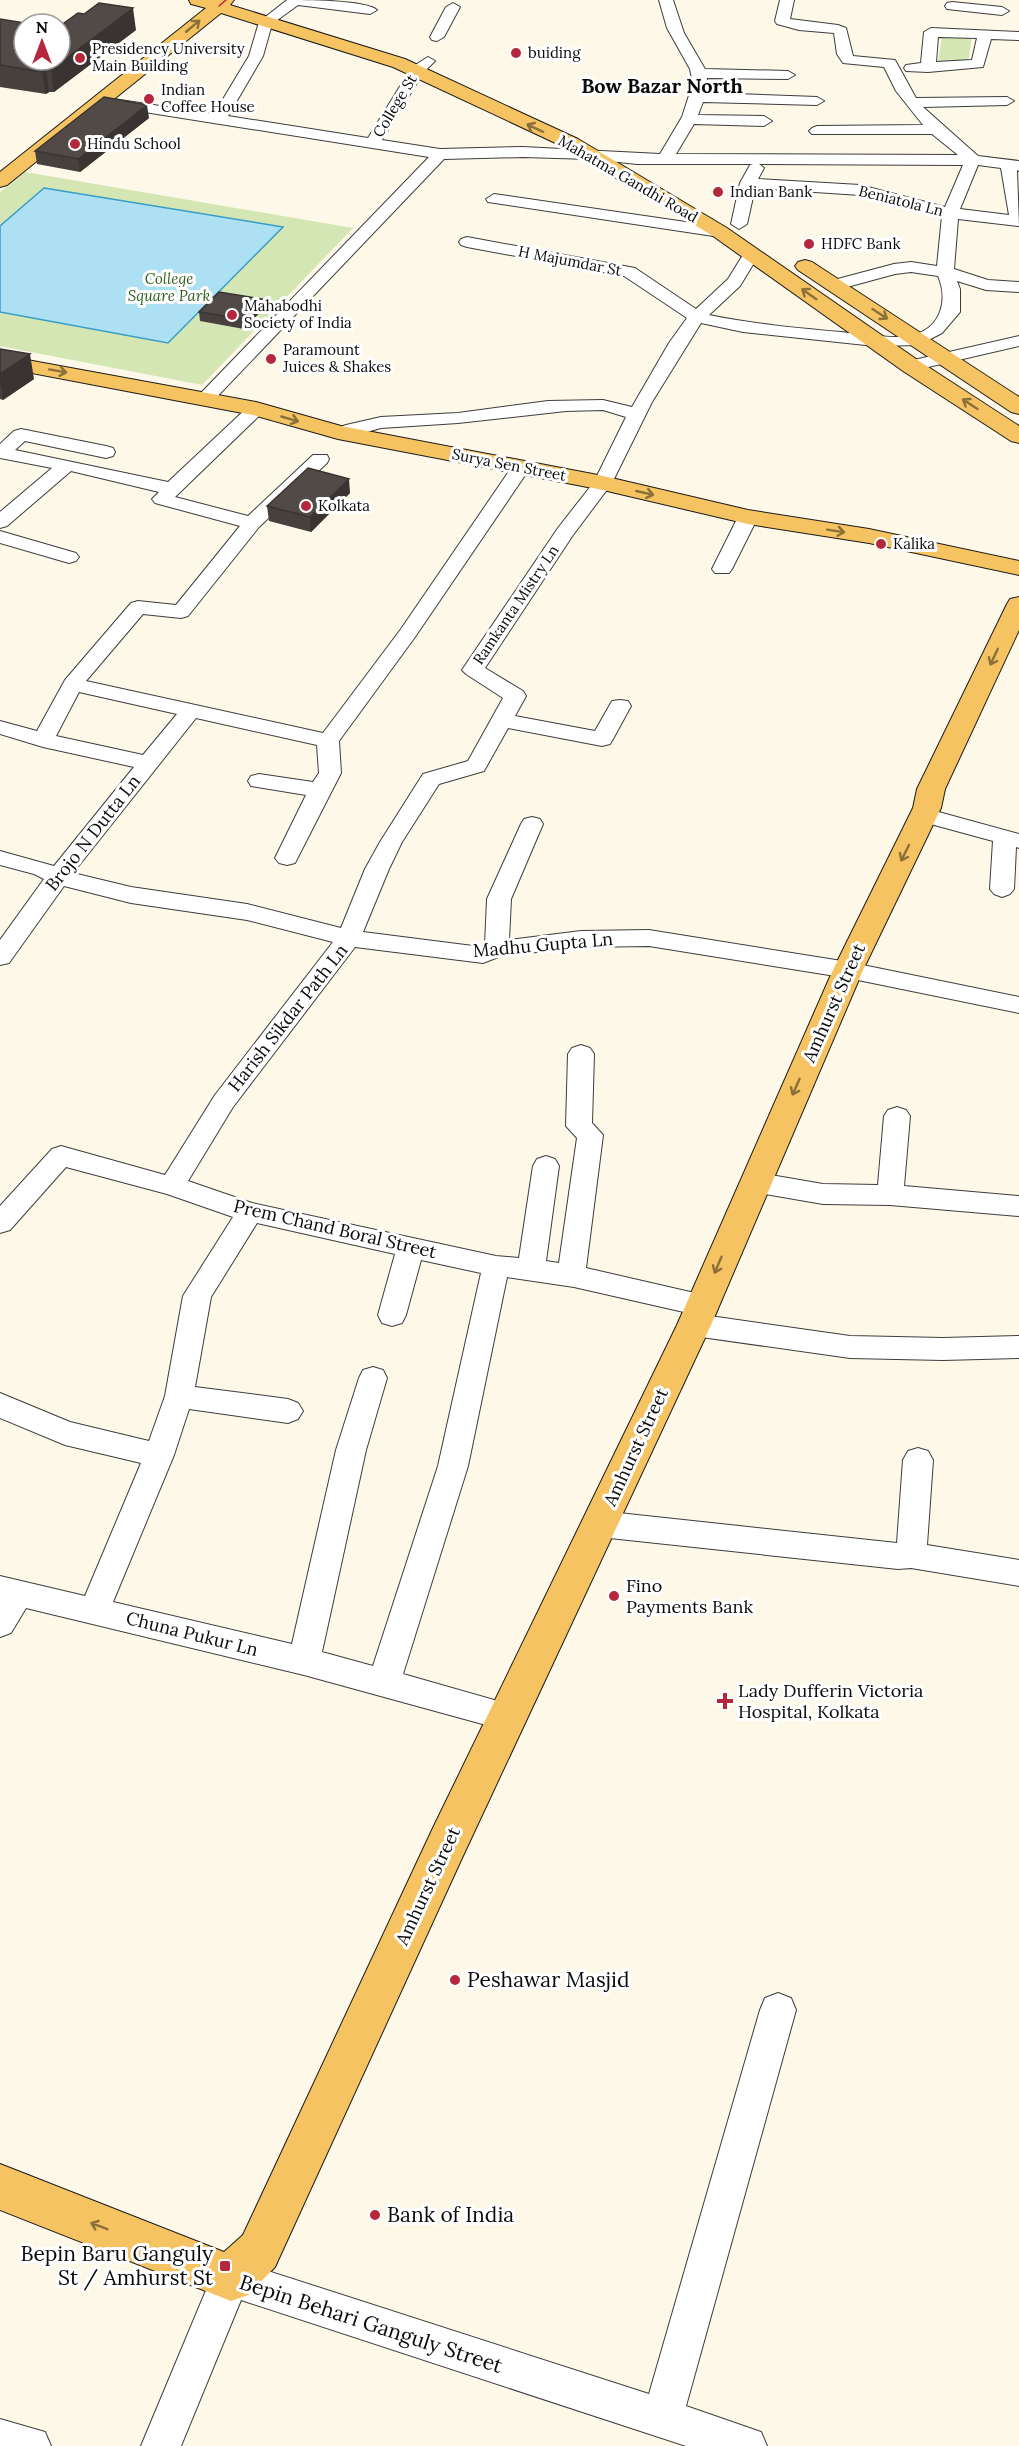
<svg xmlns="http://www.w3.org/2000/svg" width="1019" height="2446" font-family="Lora,serif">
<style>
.green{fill:#d3e6b4}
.water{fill:#aee0f4;stroke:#389cc8;stroke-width:1.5}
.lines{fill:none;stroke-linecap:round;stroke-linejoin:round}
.minor-casing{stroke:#3d3d3d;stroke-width:2}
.major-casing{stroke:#1b1b1b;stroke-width:2}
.minor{fill:#fff;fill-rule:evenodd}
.major{fill:#f5c361;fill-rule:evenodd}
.tram{stroke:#b5273b;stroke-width:1.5}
.wall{fill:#47403d}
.shaded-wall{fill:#393432}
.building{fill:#524a47;stroke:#393432;stroke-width:1.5}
.oneway{stroke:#8b703a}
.poi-dot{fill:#b5273b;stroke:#fff;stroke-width:2}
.labels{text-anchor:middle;stroke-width:6;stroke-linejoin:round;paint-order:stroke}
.far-poi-label{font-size:15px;fill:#0a0a0a;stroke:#fff;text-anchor:start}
.far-street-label{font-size:15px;fill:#0a0a0a;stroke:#fff}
.far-park-label{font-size:15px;font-style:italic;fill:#315e1e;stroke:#fff}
.street-label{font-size:18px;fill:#0a0a0a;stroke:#fff}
.poi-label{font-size:18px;fill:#0a0a0a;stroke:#fff;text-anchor:start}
.far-district-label{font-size:20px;font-weight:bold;fill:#0a0a0a;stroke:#fff}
.near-poi-label{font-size:21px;fill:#0a0a0a;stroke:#fff;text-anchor:start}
.near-street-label{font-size:21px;fill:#0a0a0a;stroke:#fff}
</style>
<rect width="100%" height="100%" fill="#fef8e8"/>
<g class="green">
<path d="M942,36H972L968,63H938Z"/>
<path d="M25,172L353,228L202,385L0,346V192Z"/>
</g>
<path class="water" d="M44,188L283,227L168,343L0,312V226Z"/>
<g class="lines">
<g class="minor-casing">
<g id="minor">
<path d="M287,0C304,0 366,0 377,10L370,14L298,5L272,24L263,56L228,116L368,138L412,67L428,57L435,61L423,73L382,140L440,149L523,147L660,154L682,117L693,83L690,69L667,28L659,0H673L684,33L705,69L788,71L795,75L788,79L707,78L706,93L817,97L824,101L817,105L703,102L698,115L764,116L772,121L764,126L694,124L676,154L958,155L932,134H812L809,131L812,128L817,126L923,125L896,91L884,67L843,63L837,54L834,33L799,30L777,24L775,21L780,0H794L790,19L838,25L846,28L853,56L895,60L916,98L1007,97L1014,101L1007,105L923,107L978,156L1019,161V171L1017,170L1019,226L958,219L954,269L988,280L1019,282V292L986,290L957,281L960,289V312L942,333L919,345L875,346L743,332L701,323L652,402L612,483L573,535L485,668L523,691L526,696L515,716L595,731L612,701L620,700L628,701L631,706L613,739L610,744L602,746L508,728L484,771L439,784L402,842L389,869L363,932L481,947L485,945L487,899L521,824L524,819L532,817L540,819L543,824L511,899L509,940L581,931L649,930L848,962L1019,997V1013L848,978L649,946L581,947L501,956L483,963L355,947L233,1107L188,1181L252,1203L496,1256L519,1258L533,1166L537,1159L546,1156L555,1159L559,1166L546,1261L559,1263L577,1138L566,1126L568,1054L572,1048L581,1045L590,1048L594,1054L592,1123L603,1135L586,1268L712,1297L716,1305L712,1313L703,1315L850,1336L943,1338L1019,1336V1358L943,1360L850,1358L694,1336L684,1333L680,1325L684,1317L697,1315L574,1287L507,1277L468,1466L403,1674L519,1707L524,1717L519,1727L508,1731L304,1675L26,1608L11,1633L0,1637V1576L85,1596L141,1463L65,1445L0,1418V1393L70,1422L149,1441L165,1396L183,1296L233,1217L167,1194L66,1167L10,1230L0,1233V1206L52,1149L61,1146L165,1175L215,1095L333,942L247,920L131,903L64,886L9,963L0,965V940L44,879L34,874L0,865V851L54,866L134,767L43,747L0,734V721L37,731L65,680L131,603L138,601L176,605L240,526L155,503L152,499L159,492L71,471L7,526L0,528V512L52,468L0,458V444L14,431L21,429L106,446L113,448L115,452L113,456L106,458L25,441L15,450L168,482L250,405H262L265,409L262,413L175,497L248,516L313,455H327L329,459L327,463L259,527L188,616L181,618L143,614L86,681L323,733L401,629L514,464H528L530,468L415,637L339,741L341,773L295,863L287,865L279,863L275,858L306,795L251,786L248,781L251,776L259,774L313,782L319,773L317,745L196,718L73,873L131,887L247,904L341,928L365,869L380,842L423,774L468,761L503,698L466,674L462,670L558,528L594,482L626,417L603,410L566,411L458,423L381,428L341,439L334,437L332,433L334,429L346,425L381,417L458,413L548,401L603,400L632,407L669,343L687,318L624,276L467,247L461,245L459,242L461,239L467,237L635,268L696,309L728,279L746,250L752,248L760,253L740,286L709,315C753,324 797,328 841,332C861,334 896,340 914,335C942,327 948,299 938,276L911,272L895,274L836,290L828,285L830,281L894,264L911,262L937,266L942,216L860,195L755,188L747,224L739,229L731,224L740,183L750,165L753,164H637L590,159L523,157L444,159L211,403H199L196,399L199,395L429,157L113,107L106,103L113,99L214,114L249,56L259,22ZM759,164L963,165L945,207L860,185L758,179L764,168ZM978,165L1001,168L1009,215L960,209ZM79,692L177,714L143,755L56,736ZM257,1223L395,1254L378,1315L382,1323L392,1326L402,1323L406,1315L421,1260L481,1273L438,1466L373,1666L322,1652L366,1450L387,1378L383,1370L373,1367L363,1370L359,1378L336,1450L292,1644L113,1602L174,1455L189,1409L288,1423L298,1419L303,1411L298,1403L288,1399L195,1387L211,1297Z"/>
<path d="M952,2L1002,7L1009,11L1002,15L947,9L945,6L947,3Z"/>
<path d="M453,3L460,7L444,37L437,41L432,40L430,37L446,7Z"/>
<path d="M931,28L1019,32V40L991,39L983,67L928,72L906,71L904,68L906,65L921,63L924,32ZM938,37L977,38L972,60L936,62Z"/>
<path d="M494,194L720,227L728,232L720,237L488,202L486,199Z"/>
<path d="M1019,336V346L911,371L905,370L902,366L905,362Z"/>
<path d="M748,511L755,513L758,517L732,569L729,573H715L712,569L738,517L741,513Z"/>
<path d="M0,531L76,553L79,557L76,561L69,563L0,543Z"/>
<path d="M924,808L1019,834V848L1016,847L1014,889L1010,894L1002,897L994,894L990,889L993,841L916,820L913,815L916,810Z"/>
<path d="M897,1107L906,1110L910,1116L904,1186L1019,1196V1216L890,1205L823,1204L754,1192L745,1189L741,1182L745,1175L754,1172L823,1184L878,1185L884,1116L888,1110Z"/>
<path d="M918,1448L928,1451L933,1460L927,1545L1019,1560V1586L911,1568L898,1569L600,1537L589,1533L585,1524L589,1515L600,1511L897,1543L903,1460L908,1451Z"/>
<path d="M778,1993L791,1998L796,2010L686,2406L761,2432L767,2446H686L241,2300L181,2446H141L217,2264L231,2259L649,2394L760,2010L765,1998Z"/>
<path d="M0,2419L45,2432L51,2446H0Z"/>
</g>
</g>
<g class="major-casing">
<g id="major">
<path d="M189,0H234L230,5L405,59L578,139L727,228L919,361L1019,426V443L1011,441L903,371L713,236L564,147L393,67L221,13L7,185L0,187V172L206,8L191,4Z"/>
<path d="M805,260L812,262L1019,397V414L1011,412L798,270L795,266L798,262Z"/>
<path d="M0,355L256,402L341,426L603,476L748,510L869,529L1019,561V575L869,543L748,524L603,490L338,439L253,415L0,367Z"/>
<path d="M1019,597V630L945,789L941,808L863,970L711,1325L462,1858L275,2267L248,2295L231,2301L0,2210V2164L224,2252L243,2235L432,1830L677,1325L833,970L913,808L917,789L1007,604L1010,599Z"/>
</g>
</g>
<use href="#minor" class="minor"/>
<use href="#major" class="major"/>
<path class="tram" d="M219,6L226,0"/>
</g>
<g class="wall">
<path d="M0,19L24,60L136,30L54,92H49L46,94L0,87Z"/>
<path d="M149,118L80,172L37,164L35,151Z"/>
<path d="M263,309L244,329L200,321L199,312Z"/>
<path d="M0,349L34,379L3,400L0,399Z"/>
<path d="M350,493L311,532L269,521L267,506Z"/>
</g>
<g class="shaded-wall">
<path d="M133,8L136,30L54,92L51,70Z"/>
<path d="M46,69L49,92L46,94L42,72Z"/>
<path d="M147,105L149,118L80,172L78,159Z"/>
<path d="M262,299L263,309L244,329L243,319Z"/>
<path d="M30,354L34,379L3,400L0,383V374Z"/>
<path d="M349,479L350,493L311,532L310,517Z"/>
</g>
<g class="building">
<path d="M99,3L133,8L51,70L46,69L42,72L0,65V19L31,24H24V60H60V26L78,13L84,14Z"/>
<path d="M104,97L147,105L78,159L35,151Z"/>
<path d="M219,292L262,299L243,319L199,312Z"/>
<path d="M0,349L30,354L0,374Z"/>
<path d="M308,468L349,479L310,517L267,506Z"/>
</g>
<defs><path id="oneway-shaft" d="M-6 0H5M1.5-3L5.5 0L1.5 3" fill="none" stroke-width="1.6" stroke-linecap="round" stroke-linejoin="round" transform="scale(1.5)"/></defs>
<g class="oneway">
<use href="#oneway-shaft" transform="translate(193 26) rotate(-40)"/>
<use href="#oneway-shaft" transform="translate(535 128) rotate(-155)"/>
<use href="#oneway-shaft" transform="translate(809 294) rotate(-145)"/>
<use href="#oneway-shaft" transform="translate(880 314) rotate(33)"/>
<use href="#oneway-shaft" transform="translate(58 371) rotate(10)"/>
<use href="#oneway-shaft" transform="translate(970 404) rotate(-147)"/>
<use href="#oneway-shaft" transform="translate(290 419) rotate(16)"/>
<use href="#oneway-shaft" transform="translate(645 493) rotate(13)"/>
<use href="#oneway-shaft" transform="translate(836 531) rotate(9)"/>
<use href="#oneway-shaft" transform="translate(994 657) rotate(115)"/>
<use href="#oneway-shaft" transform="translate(905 853) rotate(116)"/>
<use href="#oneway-shaft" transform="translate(796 1087) rotate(114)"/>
<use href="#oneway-shaft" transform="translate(718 1265) rotate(113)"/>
<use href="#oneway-shaft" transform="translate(99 2226) rotate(-159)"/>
</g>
<g class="poi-dot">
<circle cx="516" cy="53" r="6"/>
<circle cx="80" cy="58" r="6"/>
<circle cx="149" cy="99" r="6"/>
<circle cx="75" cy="144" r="6"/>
<circle cx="718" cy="192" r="6"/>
<circle cx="809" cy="244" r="6"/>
<circle cx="232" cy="315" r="6"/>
<circle cx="271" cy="359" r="6"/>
<circle cx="306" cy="506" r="6"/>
<circle cx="881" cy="544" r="6"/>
<circle cx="614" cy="1596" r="6"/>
<path d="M722 1692h6v6h6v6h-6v6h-6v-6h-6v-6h6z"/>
<circle cx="455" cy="1980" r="6"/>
<circle cx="375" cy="2215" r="6"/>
<rect x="219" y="2260" width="12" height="12" rx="3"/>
</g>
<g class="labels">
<g class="far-poi-label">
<text x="92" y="54">Presidency University<tspan x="92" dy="17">Main Building</tspan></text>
<text x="528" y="58">buiding</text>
<text x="161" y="95">Indian<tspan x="161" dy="17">Coffee House</tspan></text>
<text x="87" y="149">Hindu School</text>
<text x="730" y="197">Indian Bank</text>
<text x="821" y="249">HDFC Bank</text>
<text x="244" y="311">Mahabodhi<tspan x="244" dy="17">Society of India</tspan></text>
<text x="283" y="355">Paramount<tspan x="283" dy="17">Juices &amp; Shakes</tspan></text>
<text x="318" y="511">Kolkata</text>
<text x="893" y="549">Kalika</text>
</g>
<g class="far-street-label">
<text transform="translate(395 106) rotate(-59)" y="5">College St</text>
<text transform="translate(628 179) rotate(30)" y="5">Mahatma Gandhi Road</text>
<text transform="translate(901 201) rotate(14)" y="5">Beniatola Ln</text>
<text transform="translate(570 261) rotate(11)" y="5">H Majumdar St</text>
<text transform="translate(509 465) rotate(11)" y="5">Surya Sen Street</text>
<text transform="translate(516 605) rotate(-56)" y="5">Ramkanta Mistry Ln</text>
</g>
<g class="far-park-label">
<text x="169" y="284">College<tspan x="169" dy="17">Square Park</tspan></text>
</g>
<g class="street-label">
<text transform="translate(93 833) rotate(-52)" y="6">Brojo N Dutta Ln</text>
<text transform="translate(543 945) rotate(-5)" y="6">Madhu Gupta Ln</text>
<text transform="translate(834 1003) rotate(-66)" y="6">Amhurst Street</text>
<text transform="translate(288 1018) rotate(-52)" y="6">Harish Sikdar Path Ln</text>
<text transform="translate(335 1229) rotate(13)" y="6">Prem Chand Boral Street</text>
<text transform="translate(636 1447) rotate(-65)" y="6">Amhurst Street</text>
<text transform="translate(192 1634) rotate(14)" y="6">Chuna Pukur Ln</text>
<text transform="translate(428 1886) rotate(-65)" y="6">Amhurst Street</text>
</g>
<g class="poi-label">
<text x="626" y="1592">Fino<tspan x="626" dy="21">Payments Bank</tspan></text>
<text x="738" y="1697">Lady Dufferin Victoria<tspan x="738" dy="21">Hospital, Kolkata</tspan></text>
</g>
<g class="far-district-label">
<text x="662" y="93">Bow Bazar North</text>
</g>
<g class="near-poi-label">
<text x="467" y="1987">Peshawar Masjid</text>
<text x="387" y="2222">Bank of India</text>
<text x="213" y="2261" text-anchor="end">Bepin Baru Ganguly<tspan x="213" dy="24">St / Amhurst St</tspan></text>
</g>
<g class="near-street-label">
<text transform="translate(371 2324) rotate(18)" y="7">Bepin Behari Ganguly Street</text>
</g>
</g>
<g transform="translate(42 42)"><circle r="28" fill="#ffffff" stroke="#9d9d9d" stroke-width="1.5"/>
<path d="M0-4.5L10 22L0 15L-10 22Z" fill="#b5273b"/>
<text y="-9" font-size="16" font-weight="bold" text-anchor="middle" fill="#0a0a0a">N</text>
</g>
</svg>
